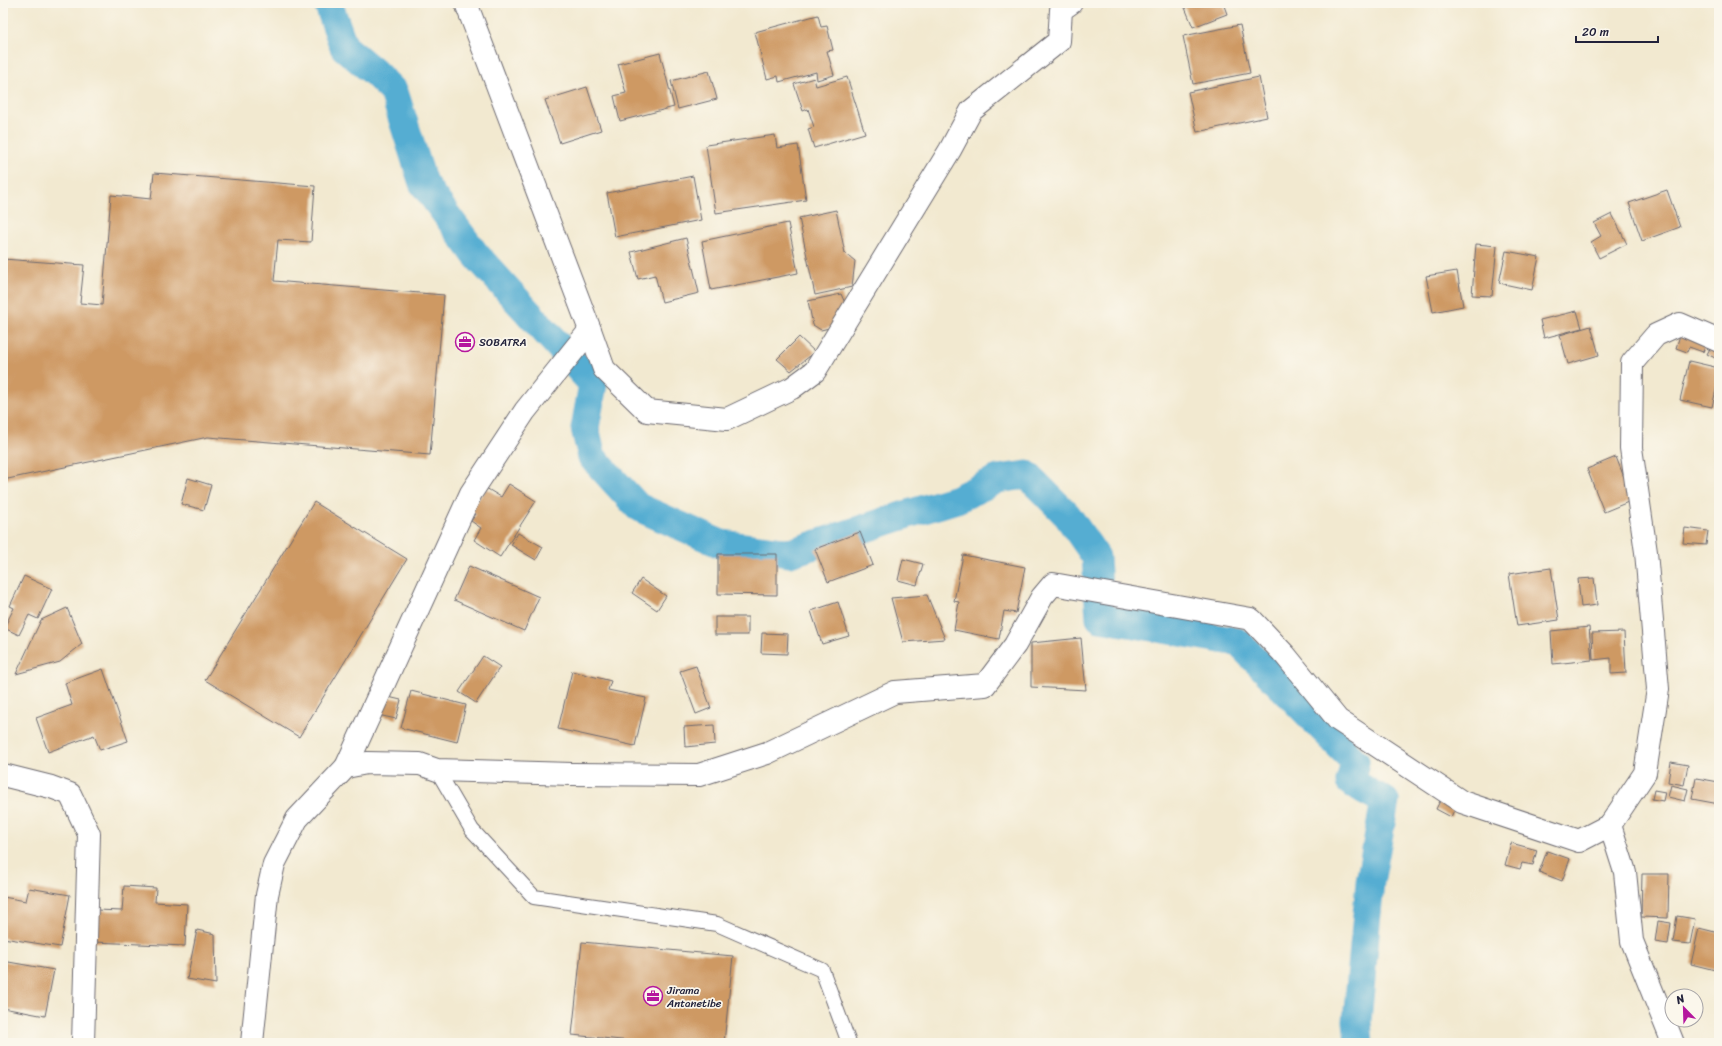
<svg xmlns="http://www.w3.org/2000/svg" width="1722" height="1046" font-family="Sriracha,sans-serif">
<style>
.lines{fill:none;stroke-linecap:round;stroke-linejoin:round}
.canal{stroke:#55add2;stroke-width:29}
.building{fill:#ce9963}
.service-casing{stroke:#6b686f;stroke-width:16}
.minor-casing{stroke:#6b686f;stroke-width:24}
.service{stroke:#fff;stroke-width:14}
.minor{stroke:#fff;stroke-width:22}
.labels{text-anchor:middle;stroke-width:3.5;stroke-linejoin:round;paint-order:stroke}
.poi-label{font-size:11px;fill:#22223b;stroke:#fbf7ec;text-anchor:start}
</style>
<rect width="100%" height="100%" fill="#fbf7ec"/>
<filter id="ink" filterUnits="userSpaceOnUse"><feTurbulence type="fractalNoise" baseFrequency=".025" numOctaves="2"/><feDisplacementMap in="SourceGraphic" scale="8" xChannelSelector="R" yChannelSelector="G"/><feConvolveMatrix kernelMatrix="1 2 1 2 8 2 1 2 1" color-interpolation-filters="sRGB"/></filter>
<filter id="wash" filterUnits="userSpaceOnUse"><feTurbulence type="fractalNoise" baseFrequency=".012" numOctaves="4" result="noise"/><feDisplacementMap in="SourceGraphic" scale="16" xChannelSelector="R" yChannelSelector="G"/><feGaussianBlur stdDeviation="0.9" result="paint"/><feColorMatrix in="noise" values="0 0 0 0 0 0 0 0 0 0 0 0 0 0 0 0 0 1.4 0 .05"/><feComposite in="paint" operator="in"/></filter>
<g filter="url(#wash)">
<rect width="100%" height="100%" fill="#f2e9d0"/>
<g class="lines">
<path class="canal" d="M328,3L344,47L374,72L394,92L423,183L476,255L593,384L585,428L592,457L638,507L721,544L790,553L908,514L957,499L998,479L1027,475L1067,515L1096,557L1100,618L1238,642L1355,762L1350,782L1385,801L1370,882L1357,1021L1359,1043"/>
</g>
<g id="blocks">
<g class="building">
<path d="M1183,3H1223L1227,14L1193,27Z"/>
<path d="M818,15L821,27L827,26L833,50L827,51L834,75L817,80L816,72L779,82L778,76L767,79L755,32Z"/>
<path d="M1240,25L1250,73L1193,84L1183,36Z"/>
<path d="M660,53L674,107L620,121L614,96L626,93L618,64Z"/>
<path d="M709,71L717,99L678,109L671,81Z"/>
<path d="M847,77L865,133L814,148L808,129L814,127L808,109L803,111L794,84L814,78L816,86Z"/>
<path d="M1259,77L1267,117L1197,132L1188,92Z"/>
<path d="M587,87L601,130L560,143L545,100Z"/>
<path d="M775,135L777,148L798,145L806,200L716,213L706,145Z"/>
<path d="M154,173L315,186L311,242L278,240L274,281L444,295L430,455L208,437L3,480V259L84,265L80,303L102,305L111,195L151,199Z"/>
<path d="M693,176L701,220L615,237L607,193Z"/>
<path d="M1667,190L1680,227L1642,241L1629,203Z"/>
<path d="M836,210L845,253L855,261L852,287L815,295L799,218Z"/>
<path d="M1612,214L1627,244L1599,258L1591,242L1601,236L1594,223Z"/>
<path d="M788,223L798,273L711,290L702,241Z"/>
<path d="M686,238L699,293L662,302L655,275L638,279L631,252Z"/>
<path d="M1476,244L1497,246L1492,296L1472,295Z"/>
<path d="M1506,251L1539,257L1532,290L1499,283Z"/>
<path d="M1457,271L1463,306L1433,312L1426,276Z"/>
<path d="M841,294L845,303L837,326L821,330L813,325L808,301Z"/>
<path d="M1577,311L1582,328L1544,338L1540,320Z"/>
<path d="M1591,326L1599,355L1568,364L1560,335Z"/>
<path d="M1682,329L1708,338L1703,352L1689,347L1687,352L1676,348Z"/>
<path d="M799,337L815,352L791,371L777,359Z"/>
<path d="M1713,343L1719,346V360L1707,354Z"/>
<path d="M1689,361L1719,368V377L1712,407L1680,400Z"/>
<path d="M1616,457L1633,500L1604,512L1587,469Z"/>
<path d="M188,478L211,485L204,510L181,504Z"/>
<path d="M509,484L536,501L500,557L474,540L481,528L471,521L476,514L471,511L486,488L501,497Z"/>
<path d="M314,502L407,559L299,737L205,680Z"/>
<path d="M1685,528L1708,531L1706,545L1683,543Z"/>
<path d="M860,532L873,565L828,582L815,549Z"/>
<path d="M518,533L543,547L536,560L511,545Z"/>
<path d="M718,554H777V595L718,594Z"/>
<path d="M963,555L1025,567L1016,613L1004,611L999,639L954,630L959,602L954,601Z"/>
<path d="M903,559L923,564L917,585L898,580Z"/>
<path d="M469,566L539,597L524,631L454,600Z"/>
<path d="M1551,568L1559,620L1517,626L1509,574Z"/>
<path d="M24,576L52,589L38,619L29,615L19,635L4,628L14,608L10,606Z"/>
<path d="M1594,578L1597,605L1581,607L1578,579Z"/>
<path d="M641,579L666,596L657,610L632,593Z"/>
<path d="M927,595L945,639L903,642L891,598Z"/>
<path d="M838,602L849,636L822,644L811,611Z"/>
<path d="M67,608L82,644L60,662L16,674L41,620Z"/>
<rect x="715" y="617" width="33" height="18"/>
<path d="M1589,627L1592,660L1553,664L1551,631Z"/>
<path d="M1624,632L1626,673L1611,674V658L1593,660L1592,633Z"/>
<path d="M762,633L788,634L787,654L761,653Z"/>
<path d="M1081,638L1086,690L1031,687V643Z"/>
<path d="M483,656L500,667L476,703L459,692Z"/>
<path d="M696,666L711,708L696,714L680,671Z"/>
<path d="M103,669L128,741L100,750L94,735L48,752L36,718L72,705L65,683Z"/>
<path d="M572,671L611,681L608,690L646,698L635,746L558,729Z"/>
<path d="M411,691L466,705L457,742L401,728Z"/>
<path d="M384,696L401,700L396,719L378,715Z"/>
<path d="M714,725L715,744L685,747L684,727Z"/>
<path d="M1671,762L1688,765L1684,785L1668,782Z"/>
<path d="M1696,778L1719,782V804L1692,799Z"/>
<path d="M1671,785L1688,789L1685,801L1668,797Z"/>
<path d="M1654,790L1665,792L1663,801L1652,799Z"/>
<path d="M1440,801L1455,808L1451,817L1436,809Z"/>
<path d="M1511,843L1537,850L1533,865L1522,863L1520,869L1505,865Z"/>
<path d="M1547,851L1570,859L1562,881L1539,872Z"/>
<path d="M1642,874H1669L1668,918L1641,917Z"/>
<path d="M124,886L156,888L155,902L187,904L185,946L94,942L96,910L122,911Z"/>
<path d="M29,888L70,895L60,947L3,938V897L26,901Z"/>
<path d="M1677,916L1695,919L1690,944L1673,942Z"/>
<path d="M1658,921L1671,923L1668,944L1655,942Z"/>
<path d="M1699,928L1719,933V971L1691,964Z"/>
<path d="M197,930L215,934L216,984L187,979Z"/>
<path d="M582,942L733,956L724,1043H651L572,1035Z"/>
<path d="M3,961L54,970L45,1016L3,1008Z"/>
</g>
</g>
</g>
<g filter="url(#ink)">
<use href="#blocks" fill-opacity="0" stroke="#6b686f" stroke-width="1"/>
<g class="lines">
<g class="service-casing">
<path id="service" d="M437,770L472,830L534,897L717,924L822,970L849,1043"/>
</g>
<g class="minor-casing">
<g id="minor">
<path d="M590,330L604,369L647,411L727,419L792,388L815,371L950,150L971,111L1059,41L1061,10L1071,3"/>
<path d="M346,767L471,493L525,411L590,330L466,3"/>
<path d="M3,775L51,787L70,794L89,834L83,1043"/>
<path d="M1610,825L1625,872L1632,941L1673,1043"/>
<path d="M252,1043L267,895L274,864L297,819L346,767L367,763L420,764L437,770L572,774L699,775L767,753L895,692L985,685L1015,645L1042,597L1053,584L1251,619L1285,655L1338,720L1462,802L1579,841L1610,825L1645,773L1658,689L1646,552L1631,448L1632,363L1656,335L1680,324L1719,341"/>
</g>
</g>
<use href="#service" class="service"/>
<use href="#minor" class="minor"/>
</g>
</g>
<defs>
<g id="office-ring" transform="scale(1)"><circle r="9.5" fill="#fbf7ec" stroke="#b5179e" stroke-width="1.5"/><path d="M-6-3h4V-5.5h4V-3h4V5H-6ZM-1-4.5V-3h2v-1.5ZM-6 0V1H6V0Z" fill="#b5179e"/></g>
</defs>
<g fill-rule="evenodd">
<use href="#office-ring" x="465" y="342"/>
<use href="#office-ring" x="653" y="996"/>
</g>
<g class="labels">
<g class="poi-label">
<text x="479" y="346">SOBATRA</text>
<text x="667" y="994">Jirama<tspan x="667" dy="13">Antanetibe</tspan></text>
</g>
</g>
<rect width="1722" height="1046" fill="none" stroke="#fbf7ec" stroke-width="16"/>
<g transform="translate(1684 1008) rotate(337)"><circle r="19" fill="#fbf7ec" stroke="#a4a2a5"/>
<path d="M0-3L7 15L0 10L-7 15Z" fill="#b5179e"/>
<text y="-6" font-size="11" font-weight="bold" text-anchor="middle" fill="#22223b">N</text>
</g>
<path d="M1576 36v6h82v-6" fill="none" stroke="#22223b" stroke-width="2"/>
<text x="1582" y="36" font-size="12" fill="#22223b" stroke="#fbf7ec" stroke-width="3" paint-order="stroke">20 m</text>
</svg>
